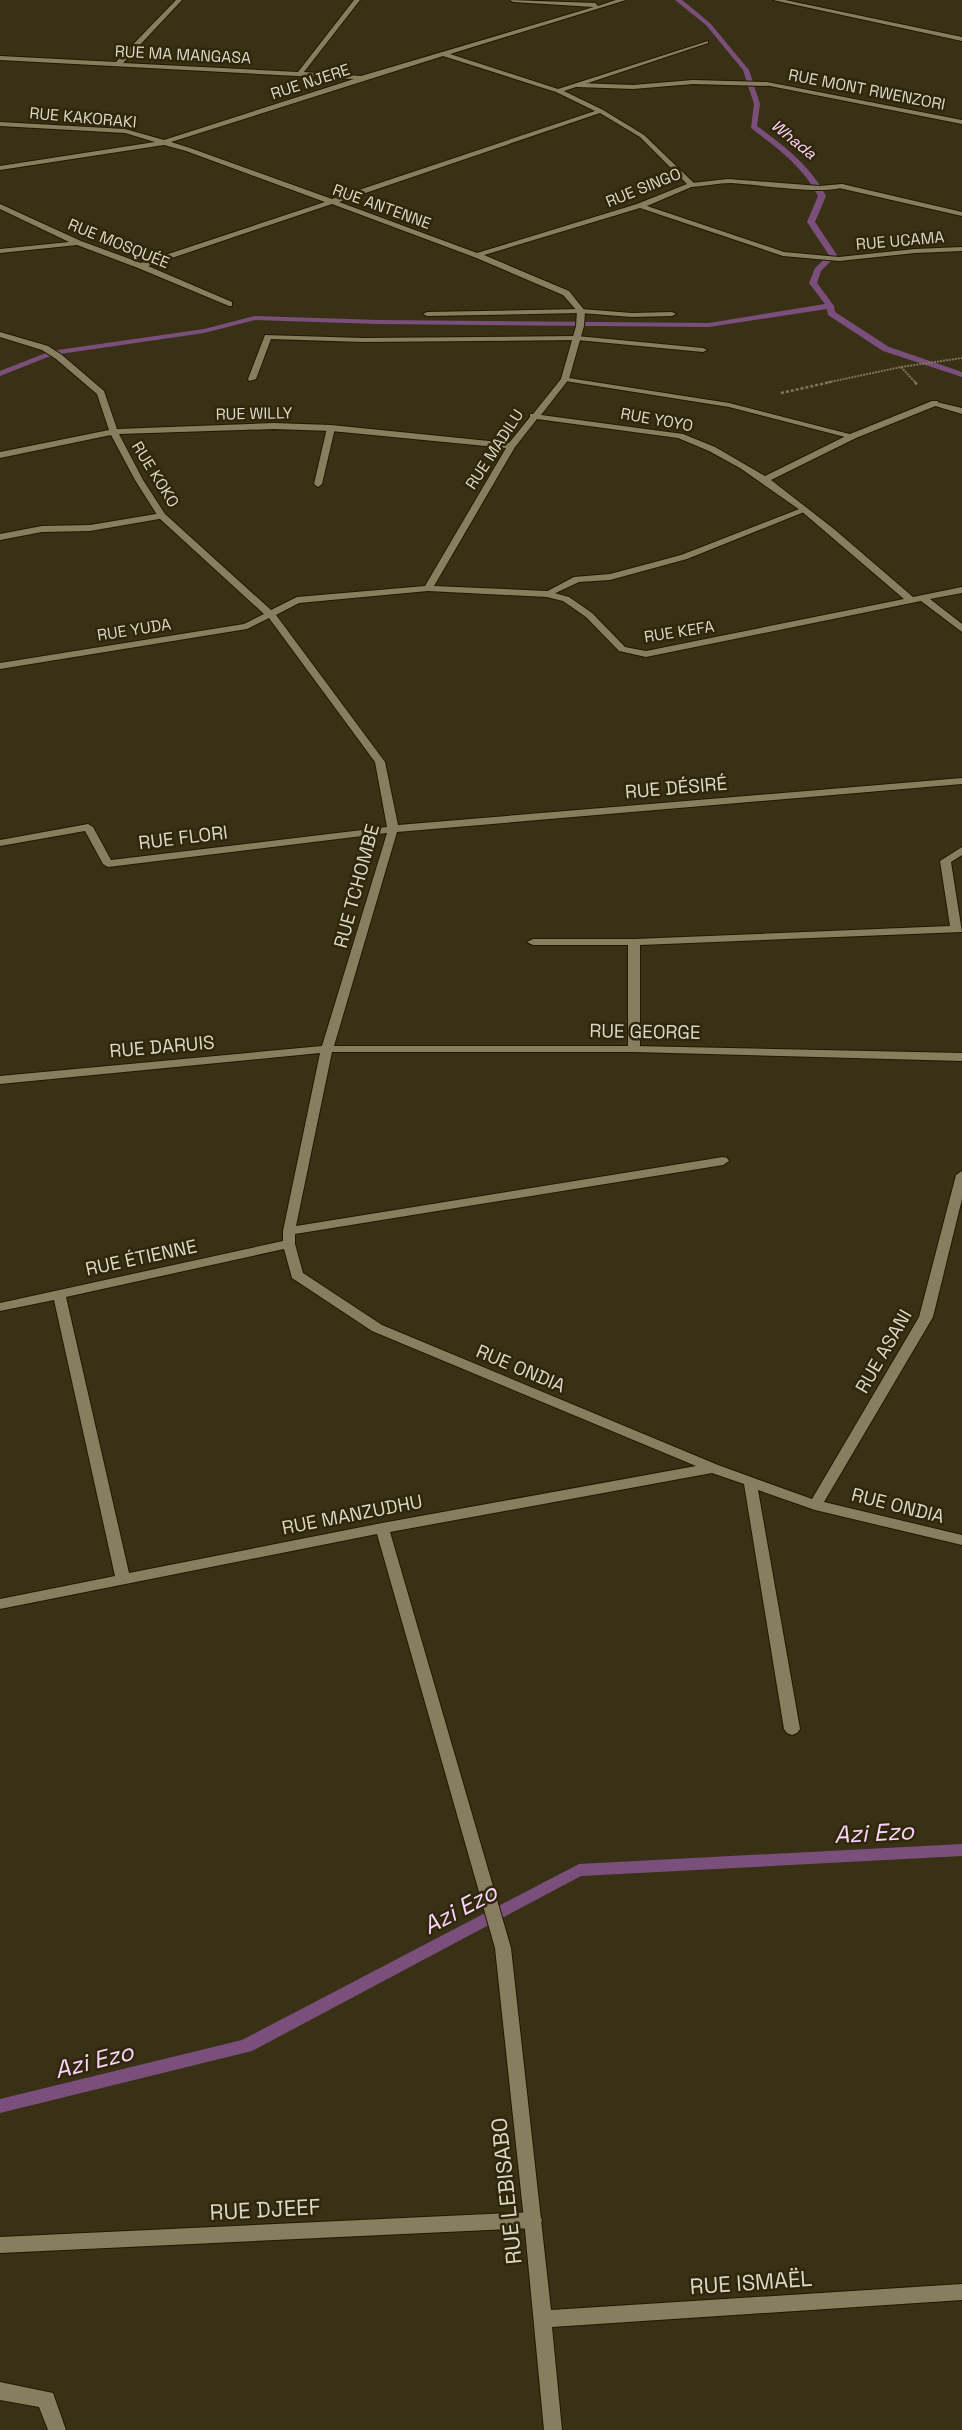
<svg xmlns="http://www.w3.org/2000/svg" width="962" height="2430" font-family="'Space Grotesk',sans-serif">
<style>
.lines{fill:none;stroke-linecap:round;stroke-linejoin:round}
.stream{fill:#7b4f7c;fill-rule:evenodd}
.lane-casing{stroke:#211800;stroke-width:2}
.street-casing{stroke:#211800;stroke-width:2}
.path-far1{stroke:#7d765f;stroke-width:2;stroke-dasharray:2 1;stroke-linecap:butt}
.path{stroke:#7d765f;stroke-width:2.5;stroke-dasharray:3 2;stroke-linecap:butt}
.lane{fill:#877d5f;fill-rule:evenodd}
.street{fill:#877d5f;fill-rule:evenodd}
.labels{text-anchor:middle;stroke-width:5;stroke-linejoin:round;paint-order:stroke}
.far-street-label{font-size:16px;fill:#dcd7c7;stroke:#2f270b}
.far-water-label{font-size:16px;font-style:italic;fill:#fbd3fc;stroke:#2f270b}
.street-label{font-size:19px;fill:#dcd7c7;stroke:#2f270b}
.near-street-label{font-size:22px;fill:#dcd7c7;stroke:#2f270b}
.near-water-label{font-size:24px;font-style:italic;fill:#fbd3fc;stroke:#2f270b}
</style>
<rect width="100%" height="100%" fill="#393115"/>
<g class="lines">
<g class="stream">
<path d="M675,0H682L710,23L749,70L760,104L757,126C784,146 810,165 826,196L815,222L837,255L821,271L817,283L834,306L835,312L889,347L962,372V377L883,351L828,315L827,309L709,327L378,324L255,320L204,333L53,355L0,376V371L51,351L204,329L255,316L378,320L709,323L825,304L809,283L815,268L829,255L807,222L818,196C803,166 777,148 751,128L754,104L743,70L706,25Z"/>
<path d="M962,1844V1856L581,1876L252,2051L0,2113V2099L242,2040L579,1864Z"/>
</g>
<g class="lane-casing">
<g id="lane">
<path d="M693,80L767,82L770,84L767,86L693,84L633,89L577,87L574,85L577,83L633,85Z"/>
<path d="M728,179L819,186L842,184L846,186C830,196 753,184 731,183C718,183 705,186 692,187L688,185L692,183Z"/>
<path d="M581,309L632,313L672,312L676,314L672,316L632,317L581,313L427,316L423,314L427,312Z"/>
<path d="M265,335L363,338L577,336L703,348L707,350L703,352L577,340L363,342L271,339L256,379L249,381L248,379Z"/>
<path d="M562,377L729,403L857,436L853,439L729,407L565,381H562Z"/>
<path d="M932,401L962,408V414L932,405Z"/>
<path d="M331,425L335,428L322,484L318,487L314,484L327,428Z"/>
<path d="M802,508L809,510L687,559L610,580L579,582L547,597L542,594L574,577L610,574L681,555Z"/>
<path d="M162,513L165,514V518L90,531L42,532L0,540V534L42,526L90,525Z"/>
<path d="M962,847V855L951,862L962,932L640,945V1049L634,1052L628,1049V945H533L527,942L533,939H634L950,926L940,861Z"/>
<path d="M533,2212L539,2214L542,2220L539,2226L533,2228L0,2253V2237Z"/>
<path d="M0,2382L53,2393L66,2430H48L39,2407L0,2400Z"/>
</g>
</g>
<g class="street-casing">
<g id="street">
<path d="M176,0H182L123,63L298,72L354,0H360L304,72L361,76L594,7L513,2L510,0L595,3L598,6L616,0H626L450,54L558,89L708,41V43L564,91L603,110L644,135L696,185L647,206L784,252L839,257L915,249L962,247V251L915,253L839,261L783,256L640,208L484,255L569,291L585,311L584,326L569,379L541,415L683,434L715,447L765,476L850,434L932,401H938V405L856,438L771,480L834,529L913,597L962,587V593L930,599L962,624V632L921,601L646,657L619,651L586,617L563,601L547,597L428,591L299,603L276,615L385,762L398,825L962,778V784L397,832L334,1046H634L962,1053V1061L634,1052H332L296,1226L723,1157L727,1158L729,1161L723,1165L295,1234V1244L303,1273L382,1325L718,1465L812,1499L919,1317L956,1175L962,1171V1199L933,1317L824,1502L962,1535V1545L815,1510L758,1490L800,1729L797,1733L792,1735L787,1733L784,1729L744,1484L712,1473L390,1532L511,1948L551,2310L962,2284V2300L552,2327L562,2430H544L524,2220L495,1948L377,1534L0,1609V1599L115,1576L54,1300L0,1311V1303L283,1241V1231L320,1053L0,1084V1076L322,1046L387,833L108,867L103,864L85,831L0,846V840L88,824L93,827L111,860L387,827L375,762L269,618L247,629L0,669V663L244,624L264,614L159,518L135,480L111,435L0,458V452L109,430L97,394L56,359L42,350L0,337V332L48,346L62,355L104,391L117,429L274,423L331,425L509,443L530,417V414H533L561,379L576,326L577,311L563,295L474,257L332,204L148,266L232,302V306H229L138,268L77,245L0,253V249L69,242L0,209V204L81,241L141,263L325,202L186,151L164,145L0,170V166L155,142L125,133L0,126V122L125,129L164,140L354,79L0,60V56L116,62ZM443,56L556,92L595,111L332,199L190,148L171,142ZM600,113L640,137L687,184L637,204L477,253L339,202ZM537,419L678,438L709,451L740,468L800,510L904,599L646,651L625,647L592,613L569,597L547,591L434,586L515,447ZM274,429L331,431L506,448L425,586L297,597L271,610L165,514L143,480L119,434ZM284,1249L292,1278L372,1331L696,1466L382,1523L129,1573L66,1297Z"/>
<path d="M773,0H785L962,37V41Z"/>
<path d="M767,82L962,120V124L765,85L764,84Z"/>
<path d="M842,184L962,212V216L839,188L838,186Z"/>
</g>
</g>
<g class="path-far1">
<path d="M901,367L916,383"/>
<path d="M825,383L901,367L962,358"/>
</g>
<g class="path">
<path d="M915,382L917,385"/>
<path d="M781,393L831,382"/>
</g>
<use href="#lane" class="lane"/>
<use href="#street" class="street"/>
</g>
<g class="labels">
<g class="far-street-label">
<text transform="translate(183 54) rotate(3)" y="6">RUE MA MANGASA</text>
<text transform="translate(310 81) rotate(-18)" y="6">RUE NJERE</text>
<text transform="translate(867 89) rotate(11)" y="6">RUE MONT RWENZORI</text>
<text transform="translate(83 117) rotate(5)" y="6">RUE KAKORAKI</text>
<text transform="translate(643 187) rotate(-22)" y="6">RUE SINGO</text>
<text transform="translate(382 206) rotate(20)" y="6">RUE ANTENNE</text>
<text transform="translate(900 240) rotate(-5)" y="6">RUE UCAMA</text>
<text transform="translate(119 243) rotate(22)" y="6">RUE MOSQUÉE</text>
<text transform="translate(254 413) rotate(-1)" y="6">RUE WILLY</text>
<text transform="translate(657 419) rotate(10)" y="6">RUE YOYO</text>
<text transform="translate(494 449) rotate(-57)" y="6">RUE MADILU</text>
<text transform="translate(156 474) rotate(58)" y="6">RUE KOKO</text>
<text transform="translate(134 629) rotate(-9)" y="6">RUE YUDA</text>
<text transform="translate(679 631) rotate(-9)" y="6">RUE KEFA</text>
</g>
<g class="far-water-label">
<text transform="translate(794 139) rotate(39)" y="6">Whada</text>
</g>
<g class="street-label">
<text transform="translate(676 787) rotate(-5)" y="7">RUE DÉSIRÉ</text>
<text transform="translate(183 837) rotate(-7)" y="7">RUE FLORI</text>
<text transform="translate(356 886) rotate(-75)" y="7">RUE TCHOMBE</text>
<text transform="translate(645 1031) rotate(1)" y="7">RUE GEORGE</text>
<text transform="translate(162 1046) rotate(-5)" y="7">RUE DARUIS</text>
<text transform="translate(141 1257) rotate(-12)" y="7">RUE ÉTIENNE</text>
<text transform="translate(883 1351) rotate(-60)" y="7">RUE ASANI</text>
<text transform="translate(521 1368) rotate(23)" y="7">RUE ONDIA</text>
<text transform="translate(898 1505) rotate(14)" y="7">RUE ONDIA</text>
<text transform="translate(352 1514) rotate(-11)" y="7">RUE MANZUDHU</text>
</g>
<g class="near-street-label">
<text transform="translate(506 2191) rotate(-96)" y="8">RUE LEBISABO</text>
<text transform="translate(265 2209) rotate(-3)" y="8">RUE DJEEF</text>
<text transform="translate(751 2282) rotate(-4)" y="8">RUE ISMAËL</text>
</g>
<g class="near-water-label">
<text transform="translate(874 1833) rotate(-3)" y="8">Azi Ezo</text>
<text transform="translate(460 1909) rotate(-28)" y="8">Azi Ezo</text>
<text transform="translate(94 2061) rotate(-14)" y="8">Azi Ezo</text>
</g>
</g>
</svg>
